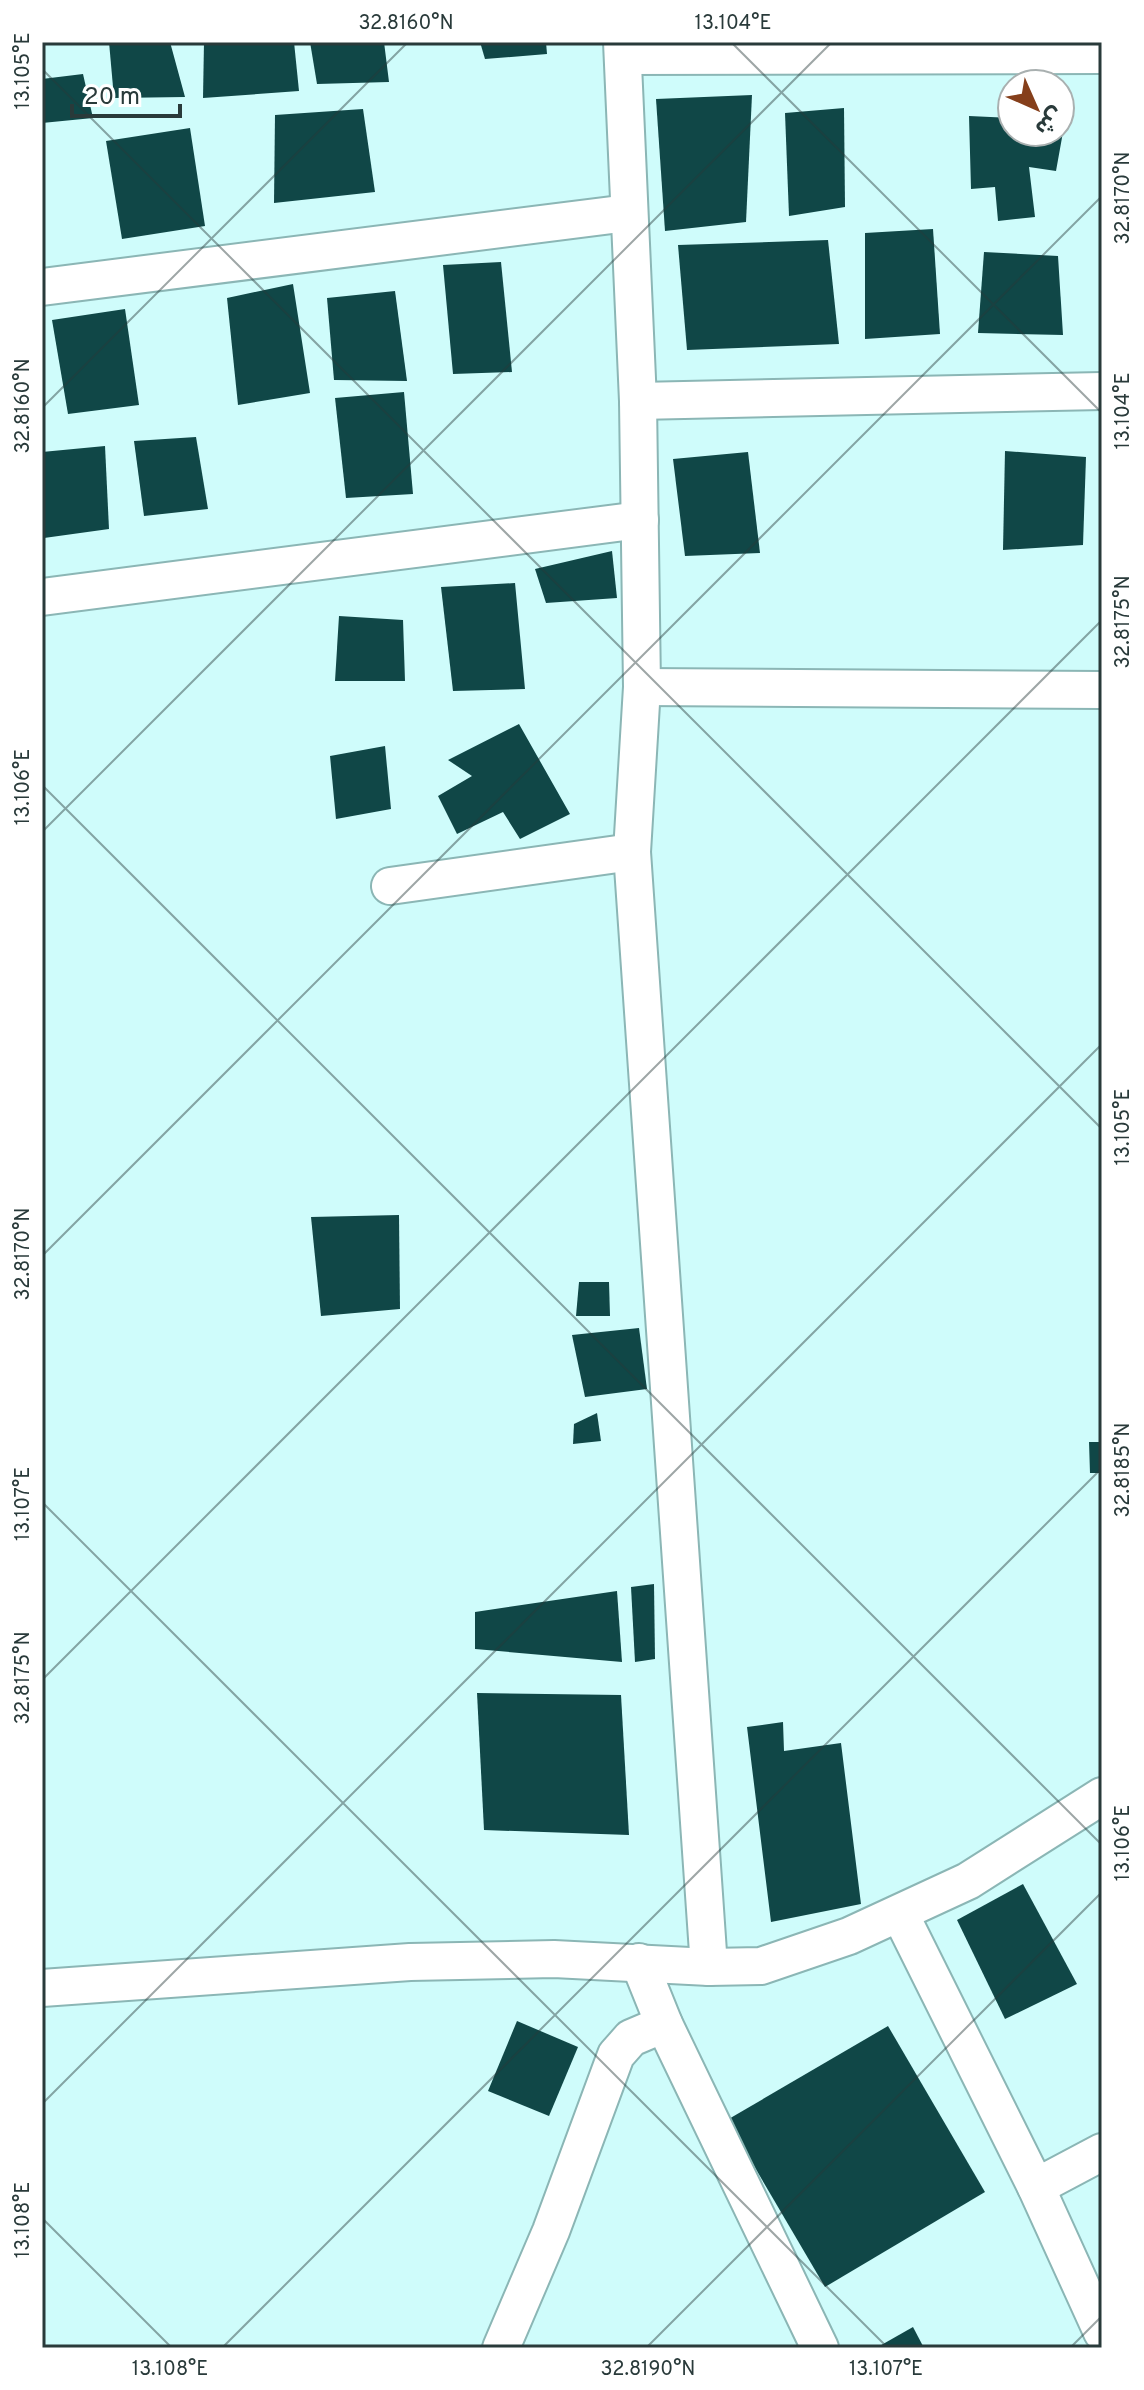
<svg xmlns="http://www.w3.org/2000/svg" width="1144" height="2390" font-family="Overpass,'Noto Sans Arabic',sans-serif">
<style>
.building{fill:#104747}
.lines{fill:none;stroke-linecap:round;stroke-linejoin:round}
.street-casing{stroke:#8bb6b5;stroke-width:40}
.street{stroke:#fff;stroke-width:36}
.ticks{fill:none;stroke:#293a3a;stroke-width:2;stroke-opacity:0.45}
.neatline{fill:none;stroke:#293a3a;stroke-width:3}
.ticks-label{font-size:20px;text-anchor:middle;fill:#293a3a}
</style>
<rect width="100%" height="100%" fill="#cffcfb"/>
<g class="building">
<path d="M109,42H170L185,97L114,98Z"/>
<path d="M204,42H294L299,91L203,98Z"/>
<path d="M310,42H384L389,82L317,84Z"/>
<path d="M480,42H546L547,54L485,59Z"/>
<path d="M83,74L93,118L42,123V79Z"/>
<path d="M752,95L746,222L665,231L656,99Z"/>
<path d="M844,108L845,207L789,216L785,113Z"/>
<path d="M363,109L375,192L274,203L275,115Z"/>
<path d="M969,116L1012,118V132H1060V121H1065L1056,171L1029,167L1035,217L998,221L995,187L971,189Z"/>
<path d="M190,128L205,226L122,239L106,141Z"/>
<path d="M933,229L940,334L865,339V233Z"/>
<path d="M828,240L839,344L687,350L678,245Z"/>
<path d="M984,252L1058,256L1063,335L978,333Z"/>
<path d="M501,262L512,372L453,374L443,265Z"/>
<path d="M293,284L310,393L238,405L227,298Z"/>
<path d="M395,291L407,381L334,380L327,298Z"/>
<path d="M125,309L139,405L68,414L52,320Z"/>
<path d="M404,392L413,494L346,498L335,398Z"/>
<path d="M196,437L208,509L144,516L134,441Z"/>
<path d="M105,446L109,529L44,538L42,452Z"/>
<path d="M1005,451L1086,457L1083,545L1003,550Z"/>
<path d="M748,452L760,553L685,556L673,459Z"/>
<path d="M612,551L617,598L546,603L535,569Z"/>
<path d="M515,583L525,689L453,691L441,587Z"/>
<path d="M339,616L403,620L405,681H335Z"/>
<path d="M519,724L570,814L520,839L503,812L457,834L438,796L472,776L448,760Z"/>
<path d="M385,746L391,809L336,819L330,756Z"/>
<path d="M399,1215L400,1309L321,1316L311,1217Z"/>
<path d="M579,1282H609L610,1316H576Z"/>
<path d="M639,1328L647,1389L585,1397L572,1335Z"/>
<path d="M597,1413L601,1441L573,1444L574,1424Z"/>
<path d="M1089,1442H1102V1473H1090Z"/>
<path d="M654,1584L655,1659L635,1662L631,1587Z"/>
<path d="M617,1591L622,1662L475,1649V1612Z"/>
<path d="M477,1693L621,1695L629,1835L484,1830Z"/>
<path d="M783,1722L784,1751L841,1743L861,1904L771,1922L747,1727Z"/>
<path d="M1023,1884L1077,1984L1005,2019L957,1920Z"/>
<path d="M517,2021L578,2047L549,2116L488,2091Z"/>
<path d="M888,2026L985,2192L825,2287L727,2120Z"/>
<path d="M913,2327L924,2348H876Z"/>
</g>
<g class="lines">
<g class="street-casing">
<g id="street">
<path d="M622,42L638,401L642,687L632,852L709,1967"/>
<path d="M623,56L1102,55"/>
<path d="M42,287L628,213"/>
<path d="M638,401L1102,391"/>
<path d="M42,597L640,520"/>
<path d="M642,687L1102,690"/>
<path d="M390,886L632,852"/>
<path d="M900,1914L1036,2187L1102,2332"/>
<path d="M639,1962L664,2024L820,2348"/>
<path d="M42,1988L410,1962L554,1959L709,1967L761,1966L849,1936L968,1881L1102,1796"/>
<path d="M1036,2187L1102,2152"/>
<path d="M501,2348L551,2231L616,2055L631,2038L664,2024"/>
</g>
</g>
<use href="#street" class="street"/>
</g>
<path class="ticks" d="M731,42L1102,413M42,69L1102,1129M42,408L408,42M42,785L1102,1845M42,832L832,42M42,1256L1102,196M42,1502L888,2348M42,1680L1102,620M42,2104L1102,1044M42,2218L172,2348M222,2348L1102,1468M646,2348L1102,1892M1070,2348L1102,2316"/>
<rect width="1144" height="2390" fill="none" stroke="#ffffff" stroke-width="88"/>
<g transform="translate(1036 108) rotate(135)"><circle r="38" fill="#ffffff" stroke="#a9b0b0" stroke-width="2"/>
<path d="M0-6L14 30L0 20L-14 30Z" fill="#853f1b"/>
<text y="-12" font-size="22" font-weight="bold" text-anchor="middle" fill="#293a3a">ش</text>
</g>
<path d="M72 104v12h108v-12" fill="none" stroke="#293a3a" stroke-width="4"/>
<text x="84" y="104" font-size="24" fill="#293a3a" stroke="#ffffff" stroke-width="6" paint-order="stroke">20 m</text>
<rect x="44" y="44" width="1056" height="2302" class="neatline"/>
<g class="ticks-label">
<text x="406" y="29">32.8160°N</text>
<text x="733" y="29">13.104°E</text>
<text transform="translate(22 71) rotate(-90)" y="7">13.105°E</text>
<text transform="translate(1122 198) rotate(-90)" y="7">32.8170°N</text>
<text transform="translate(22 406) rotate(-90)" y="7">32.8160°N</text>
<text transform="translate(1122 411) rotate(-90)" y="7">13.104°E</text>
<text transform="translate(1122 622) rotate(-90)" y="7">32.8175°N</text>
<text transform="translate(22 787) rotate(-90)" y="7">13.106°E</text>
<text transform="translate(1122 1127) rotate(-90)" y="7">13.105°E</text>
<text transform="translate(22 1254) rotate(-90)" y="7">32.8170°N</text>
<text transform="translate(1122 1470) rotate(-90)" y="7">32.8185°N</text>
<text transform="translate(22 1504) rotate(-90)" y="7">13.107°E</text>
<text transform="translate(22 1678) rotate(-90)" y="7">32.8175°N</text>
<text transform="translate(1122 1843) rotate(-90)" y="7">13.106°E</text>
<text transform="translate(22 2220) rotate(-90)" y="7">13.108°E</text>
<text x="170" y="2375">13.108°E</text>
<text x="648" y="2375">32.8190°N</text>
<text x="886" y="2375">13.107°E</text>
</g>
</svg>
